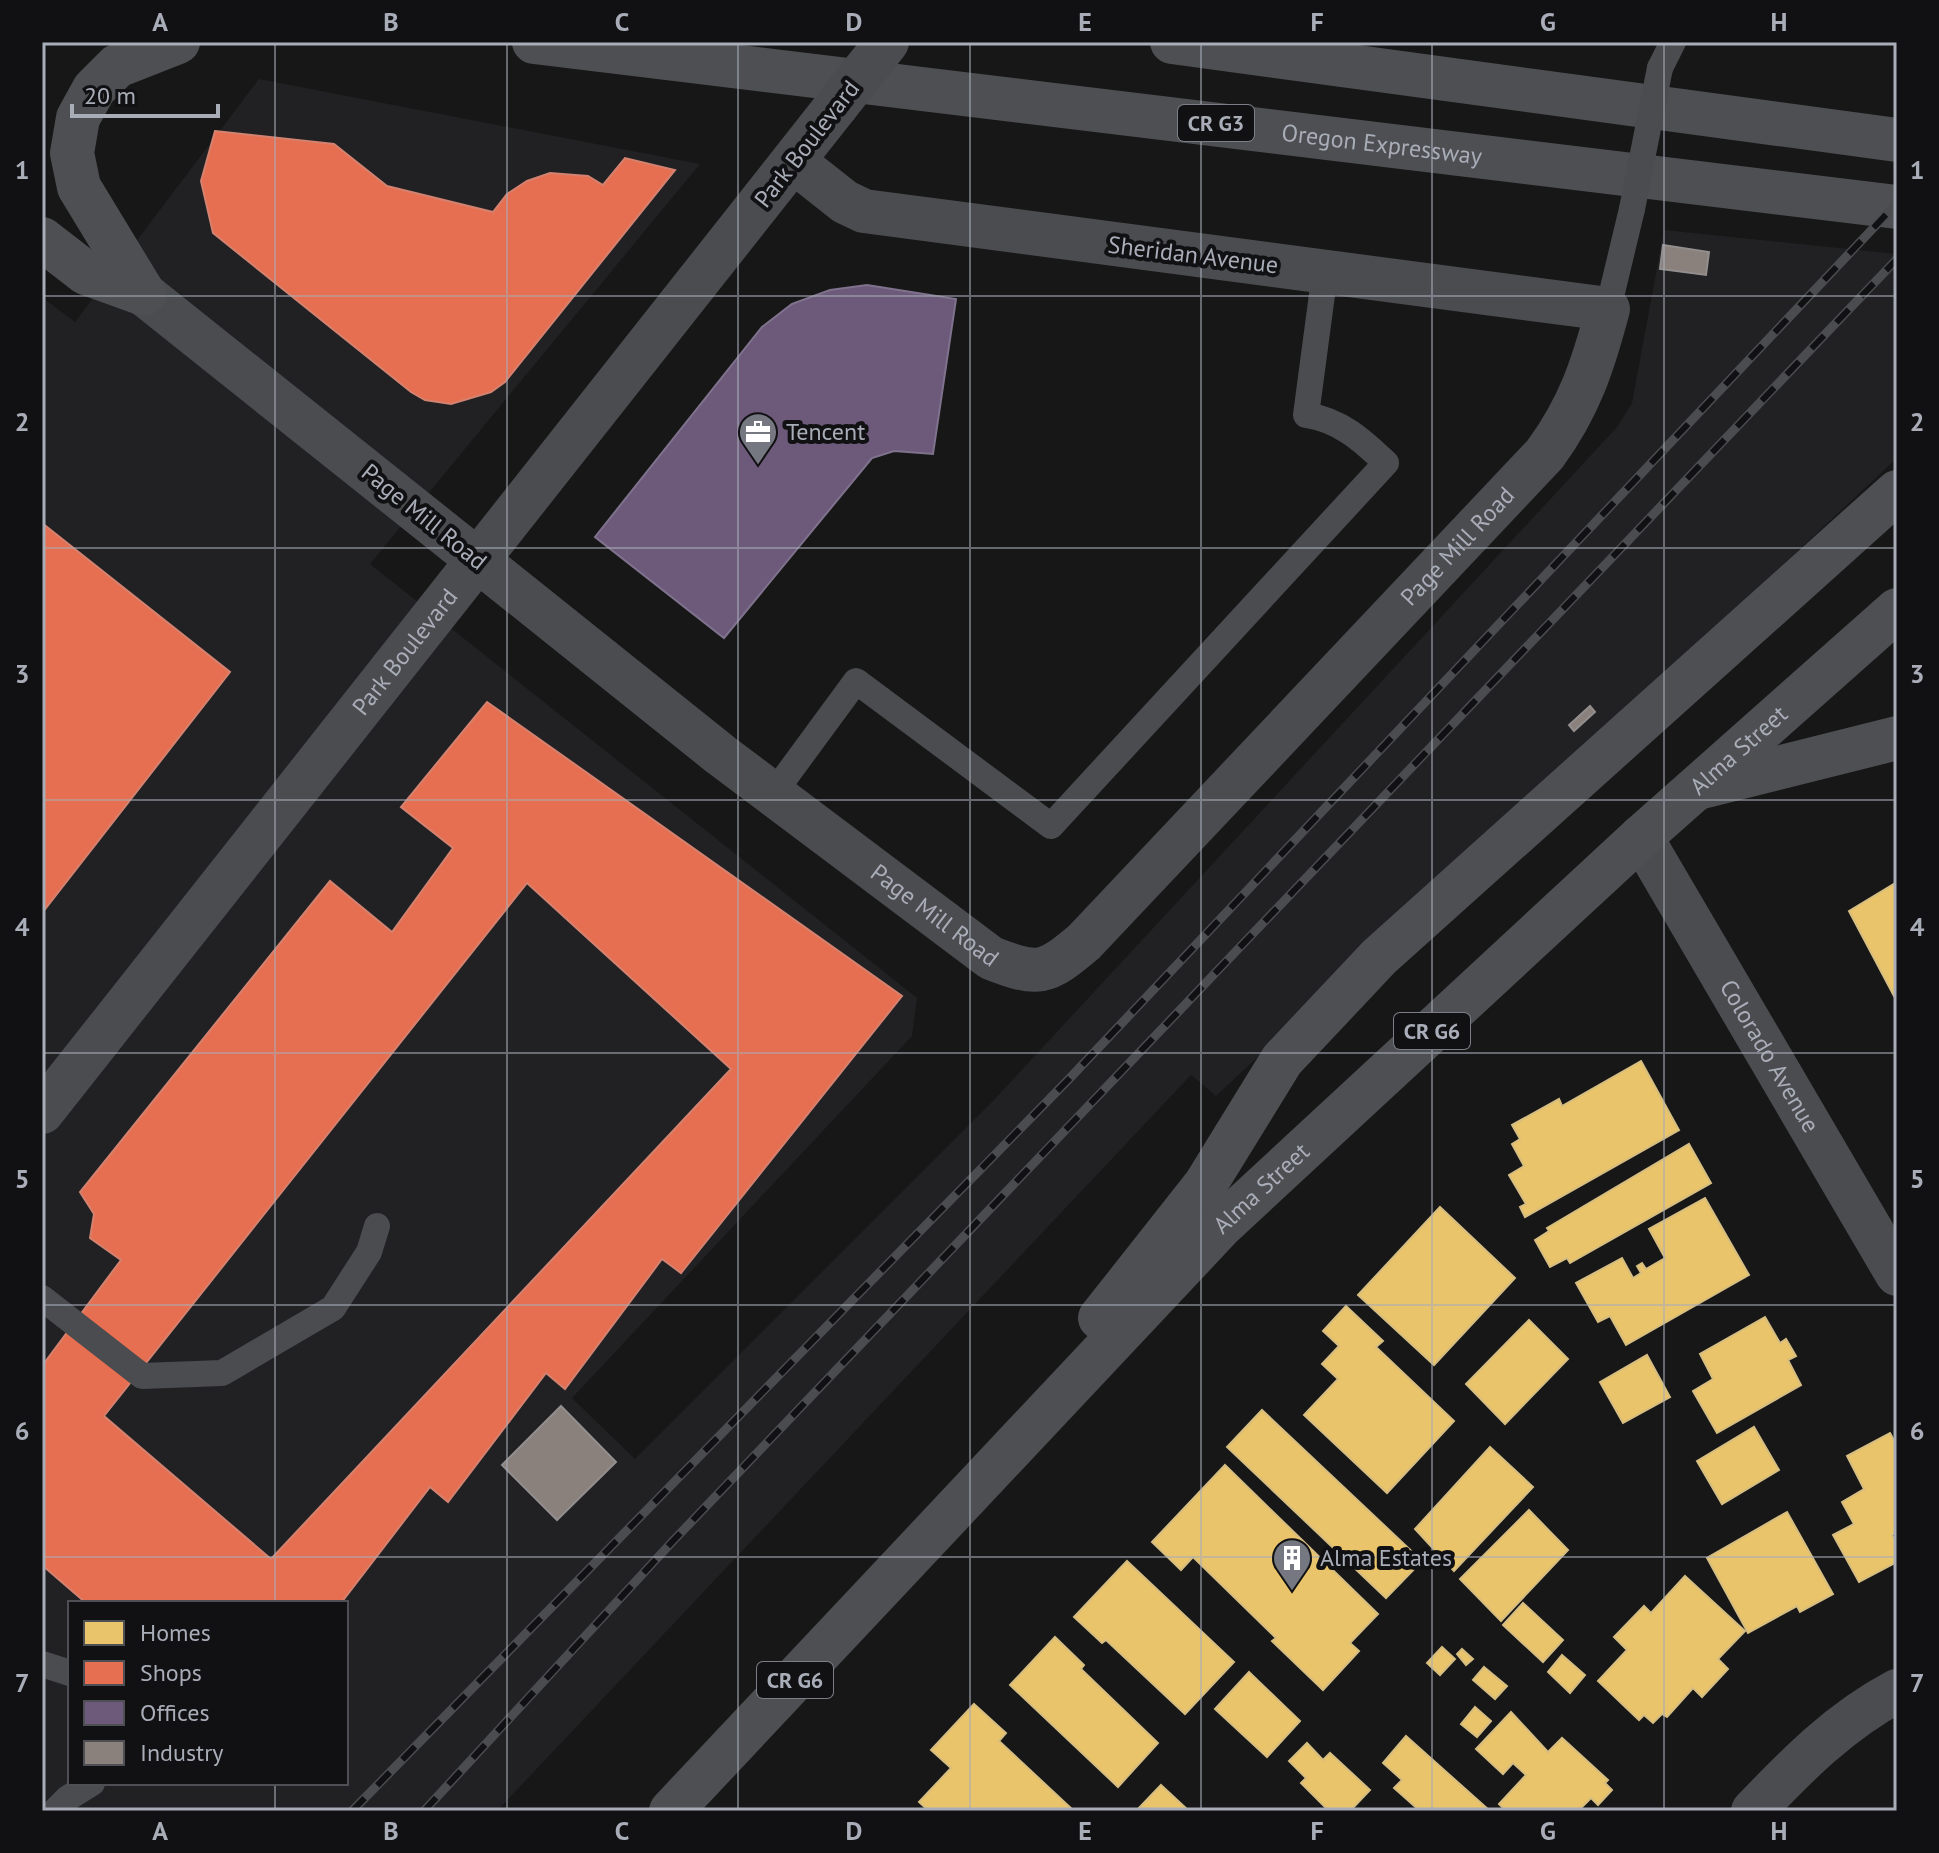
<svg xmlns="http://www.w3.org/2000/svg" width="1939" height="1853" font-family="'PT Sans',sans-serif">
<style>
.built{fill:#212123;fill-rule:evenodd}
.homes{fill:#e9c46a;stroke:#d6bd81;stroke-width:2}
.shops{fill:#e76f51;stroke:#d48270;stroke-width:2;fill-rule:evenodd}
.offices{fill:#6d597a;stroke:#7f728d;stroke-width:2}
.industry{fill:#8a817c;stroke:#938e8e;stroke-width:2}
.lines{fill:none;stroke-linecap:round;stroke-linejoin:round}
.service{stroke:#4b4c50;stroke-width:26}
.minor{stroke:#4b4c50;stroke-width:44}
.tertiary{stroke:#4b4c50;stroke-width:44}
.primary{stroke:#4d4f52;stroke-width:44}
.rail-casing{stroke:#4b4c4f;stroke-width:9}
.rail{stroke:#111113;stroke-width:6;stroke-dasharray:18;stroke-linecap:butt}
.service-bridge{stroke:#4b4c50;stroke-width:26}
.tertiary-bridge{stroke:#4b4c50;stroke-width:44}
.grid{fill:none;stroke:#a8adb8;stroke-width:2;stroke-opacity:0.55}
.labels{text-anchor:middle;stroke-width:8;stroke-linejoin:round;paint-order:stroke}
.shield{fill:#111113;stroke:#7b7e86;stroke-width:2}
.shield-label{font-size:22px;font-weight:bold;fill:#a8adb8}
.street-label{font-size:24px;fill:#a8adb8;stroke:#111113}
.poi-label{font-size:24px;fill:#a8adb8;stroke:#111113;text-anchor:start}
.neatline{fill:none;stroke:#a8adb8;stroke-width:3}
.grid-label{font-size:26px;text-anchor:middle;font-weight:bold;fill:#a8adb8}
</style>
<rect width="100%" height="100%" fill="#171717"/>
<path class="built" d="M259,79L700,164L370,564L917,998L912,1036L572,1398L635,1459L993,1101L1618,426L1632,403L1664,230L1897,254V458L1216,1096L1191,1075L497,1811H42V297L75,322ZM70,1603H346V1783H70Z"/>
<g class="homes">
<path d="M1897,882V995L1894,996L1849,911Z"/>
<path d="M1641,1061L1679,1130L1525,1217L1520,1207L1526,1204L1509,1175L1524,1166L1512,1144L1520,1139L1512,1125L1559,1099L1562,1106Z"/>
<path d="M1689,1144L1711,1183L1570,1263L1567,1258L1550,1267L1535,1240L1549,1231L1547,1228Z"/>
<path d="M1705,1198L1749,1275L1626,1345L1610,1316L1598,1322L1576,1283L1622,1258L1633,1278L1641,1273L1637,1266L1642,1263L1646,1269L1665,1258L1649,1229Z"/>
<path d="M1440,1207L1515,1278L1434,1365L1358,1295Z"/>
<path d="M1346,1306L1383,1341L1376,1347L1454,1421L1387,1493L1304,1415L1338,1379L1322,1364L1339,1346L1323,1331Z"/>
<path d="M1765,1317L1780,1343L1786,1339L1796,1356L1788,1360L1801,1385L1717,1433L1693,1391L1713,1379L1700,1354Z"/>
<path d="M1529,1320L1568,1359L1505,1424L1466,1384Z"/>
<path d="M1647,1355L1670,1397L1623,1423L1600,1382Z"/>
<path d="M1262,1410L1422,1561L1386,1598L1227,1447Z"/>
<path d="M1754,1427L1779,1470L1722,1504L1697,1461Z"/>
<path d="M1890,1433L1897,1446V1532L1892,1535L1897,1544V1562L1859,1582L1833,1535L1854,1524L1842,1502L1864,1489L1847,1456Z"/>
<path d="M1490,1447L1533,1487L1454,1571L1415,1529Z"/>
<path d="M1225,1465L1378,1614L1350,1643L1359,1651L1323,1690L1272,1641L1276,1638L1193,1557L1181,1570L1152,1542Z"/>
<path d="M1529,1510L1568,1550L1501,1621L1460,1579Z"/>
<path d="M1787,1512L1833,1594L1800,1612L1797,1606L1748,1633L1707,1558Z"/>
<path d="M1127,1561L1234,1662L1185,1714L1106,1640L1102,1643L1074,1617Z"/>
<path d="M1685,1576L1745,1631L1718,1659L1728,1669L1702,1697L1693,1688L1667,1717L1662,1714L1653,1723L1644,1715L1639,1720L1598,1681L1627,1650L1614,1637L1644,1606L1651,1613Z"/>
<path d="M1523,1603L1563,1640L1543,1662L1503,1625Z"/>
<path d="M1055,1637L1084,1665L1081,1669L1158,1743L1118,1787L1010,1685Z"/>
<path d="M1442,1647L1455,1659L1440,1675L1427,1663Z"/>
<path d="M1462,1649L1473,1659L1466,1665L1457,1654Z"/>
<path d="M1562,1655L1585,1675L1570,1693L1548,1672Z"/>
<path d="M1484,1667L1507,1686L1495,1699L1473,1680Z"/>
<path d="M1249,1672L1300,1721L1267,1757L1215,1709Z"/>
<path d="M974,1704L1006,1733L999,1741L1074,1811H929L919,1802L951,1768L931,1750Z"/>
<path d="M1475,1707L1491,1721L1477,1737L1461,1724Z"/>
<path d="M1511,1712L1548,1752L1562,1738L1608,1780L1605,1783L1612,1790L1598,1805L1591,1798L1578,1811H1506L1499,1804L1526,1775L1513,1763L1503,1774L1476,1749Z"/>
<path d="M1406,1736L1490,1811H1420L1394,1788L1402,1780L1383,1763Z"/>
<path d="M1307,1743L1323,1760L1330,1753L1370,1790L1350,1811H1329L1301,1783L1306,1778L1289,1761Z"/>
<path d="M1161,1785L1189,1811H1136Z"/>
</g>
<g class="shops">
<path d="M215,131L334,144L387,186L493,212L507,194L527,181L550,173L588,176L603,185L625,158L675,170L505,382L491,392L451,404L425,400L411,392L213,233L201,181Z"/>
<path d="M42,523L230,672L42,913Z"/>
<path d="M487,702L902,996L681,1273L662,1259L565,1389L546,1373L448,1502L430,1487L341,1603H86L42,1565V1366L121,1260L90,1238L94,1214L80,1192L330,881L392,932L453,848L401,807ZM527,883L731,1069L271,1559L104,1416Z"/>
</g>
<path class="offices" d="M867,285L956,299L933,454L894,451L872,458L724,638L595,537L762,327L792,304L830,290Z"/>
<g class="industry">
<path d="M1663,245L1709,252L1706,275L1660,269Z"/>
<path d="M1590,706L1595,712L1574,731L1569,725Z"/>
<path d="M561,1406L616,1462L557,1520L502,1465Z"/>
</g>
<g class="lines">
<g class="service">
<path d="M1660,68L1673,42"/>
<path d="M1608,309L1632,209"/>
<path d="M773,794L856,681L1051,826L1386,463C1362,440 1340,420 1306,415L1325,272"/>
<path d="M42,1298L142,1376L222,1373L333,1308L369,1252L377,1226"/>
<path d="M42,1664L70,1673"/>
<path d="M55,1811L68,1798L92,1783"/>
</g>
<g class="minor">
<path id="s1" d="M480,562L721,755L991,958C1039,977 1046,974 1084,942L1545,454C1580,406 1593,365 1608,309L864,211L845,202L793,161"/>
<path id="s2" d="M1641,837L1897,1274"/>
<path d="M1753,1811C1797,1765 1840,1721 1897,1691"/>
</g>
<g class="tertiary">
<path d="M144,294L480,562"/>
<path id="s3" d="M42,1112L837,105"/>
</g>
<g class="primary">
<path id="s4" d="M534,42L1897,207"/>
<path d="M1172,42L1897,140"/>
<path d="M42,239L86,273L144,294"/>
<path d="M144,294L79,187L72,153L78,118L94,89L117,66L178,42"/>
<path d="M1702,787L1897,738"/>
<path d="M1100,1318L1205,1185L1282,1060L1379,957L1897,492"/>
<path id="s5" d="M671,1811L1222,1225L1641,837L1897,610"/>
</g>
<g class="rail-casing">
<g id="rail">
<path d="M352,1811L1069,1079L1897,203"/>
<path d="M424,1811L672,1542L1897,259"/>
</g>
</g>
<use href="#rail" class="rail"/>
<path class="service-bridge" d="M1632,209L1660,68"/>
<path class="tertiary-bridge" d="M837,105L887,42"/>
</g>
<path class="grid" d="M275,42V1603M507,42V1811M738,42V1811M970,42V1811M1201,42V1811M1432,42V1811M1664,42V1811M42,296H1897M42,548H1897M42,800H1897M42,1053H1897M42,1305H1897M42,1557H1897M275,1783V1811"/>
<defs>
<g id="office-pin" transform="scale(2)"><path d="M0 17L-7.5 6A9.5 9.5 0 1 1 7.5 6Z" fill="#757880" stroke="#111113"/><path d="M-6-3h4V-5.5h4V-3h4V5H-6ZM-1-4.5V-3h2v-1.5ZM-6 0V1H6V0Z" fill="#fff"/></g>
<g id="building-pin" transform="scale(2)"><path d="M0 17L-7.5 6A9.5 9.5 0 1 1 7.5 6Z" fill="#757880" stroke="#111113"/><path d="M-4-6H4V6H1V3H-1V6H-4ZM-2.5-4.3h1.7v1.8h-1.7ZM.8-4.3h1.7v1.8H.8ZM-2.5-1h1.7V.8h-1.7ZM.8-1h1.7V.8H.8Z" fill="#fff"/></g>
</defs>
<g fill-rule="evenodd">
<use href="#office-pin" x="758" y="432"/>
<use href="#building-pin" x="1292" y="1558"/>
</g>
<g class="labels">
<g class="shield">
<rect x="1178" y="105" width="76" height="36" rx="6"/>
<rect x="1394" y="1013" width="76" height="36" rx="6"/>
<rect x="757" y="1662" width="76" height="36" rx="6"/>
</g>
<g class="shield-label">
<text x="1216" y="131">CR G3</text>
<text x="1432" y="1039">CR G6</text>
<text x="795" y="1688">CR G6</text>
</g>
<g class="street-label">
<text dy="8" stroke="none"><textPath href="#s4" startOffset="854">Oregon Expressway</textPath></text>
<text transform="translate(807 144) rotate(-52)" y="8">Park Boulevard</text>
<text transform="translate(1193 255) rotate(7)" y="8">Sheridan Avenue</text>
<text transform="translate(424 517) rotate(39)" y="8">Page Mill Road</text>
<text dy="8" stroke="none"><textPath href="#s1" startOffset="1294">Page Mill Road</textPath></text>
<text dy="8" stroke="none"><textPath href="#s3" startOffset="586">Park Boulevard</textPath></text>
<text dy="8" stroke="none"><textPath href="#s5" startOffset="1506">Alma Street</textPath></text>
<text dy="8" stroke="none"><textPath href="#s1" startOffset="576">Page Mill Road</textPath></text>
<text dy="8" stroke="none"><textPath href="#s2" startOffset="254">Colorado Avenue</textPath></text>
<text dy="8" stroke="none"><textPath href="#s5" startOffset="858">Alma Street</textPath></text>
</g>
<g class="poi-label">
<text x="786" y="440">Tencent</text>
<text x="1320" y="1566">Alma Estates</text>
</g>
</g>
<rect width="1939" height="1853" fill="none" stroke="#111113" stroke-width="88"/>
<rect x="68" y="1601" width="280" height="184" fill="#111113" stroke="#4d4f55" stroke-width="2"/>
<rect x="84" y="1621" width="40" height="24" fill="#e9c46a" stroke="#4d4f55" stroke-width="2"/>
<text x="140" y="1641" font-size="24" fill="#a8adb8">Homes</text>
<rect x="84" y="1661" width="40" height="24" fill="#e76f51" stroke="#4d4f55" stroke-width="2"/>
<text x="140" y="1681" font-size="24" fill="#a8adb8">Shops</text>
<rect x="84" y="1701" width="40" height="24" fill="#6d597a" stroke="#4d4f55" stroke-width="2"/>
<text x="140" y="1721" font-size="24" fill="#a8adb8">Offices</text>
<rect x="84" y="1741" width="40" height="24" fill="#8a817c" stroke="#4d4f55" stroke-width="2"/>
<text x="140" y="1761" font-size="24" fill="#a8adb8">Industry</text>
<path d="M72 104v12h146v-12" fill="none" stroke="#a8adb8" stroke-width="4"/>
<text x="84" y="104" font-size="24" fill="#a8adb8" stroke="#111113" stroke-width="6" paint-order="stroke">20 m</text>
<rect x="44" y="44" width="1851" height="1765" class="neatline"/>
<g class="grid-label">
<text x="160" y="31">A</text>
<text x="391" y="31">B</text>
<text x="622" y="31">C</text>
<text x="854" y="31">D</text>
<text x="1085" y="31">E</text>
<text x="1317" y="31">F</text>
<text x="1548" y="31">G</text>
<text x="1779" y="31">H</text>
<text x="22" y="179">1</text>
<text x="1917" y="179">1</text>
<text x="22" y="431">2</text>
<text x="1917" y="431">2</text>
<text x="22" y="683">3</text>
<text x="1917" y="683">3</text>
<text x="22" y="936">4</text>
<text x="1917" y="936">4</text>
<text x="22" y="1188">5</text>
<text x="1917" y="1188">5</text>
<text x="22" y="1440">6</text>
<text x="1917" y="1440">6</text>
<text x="22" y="1692">7</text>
<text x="1917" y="1692">7</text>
<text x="160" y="1840">A</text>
<text x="391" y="1840">B</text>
<text x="622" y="1840">C</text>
<text x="854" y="1840">D</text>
<text x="1085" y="1840">E</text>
<text x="1317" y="1840">F</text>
<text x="1548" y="1840">G</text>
<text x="1779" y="1840">H</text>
</g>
</svg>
